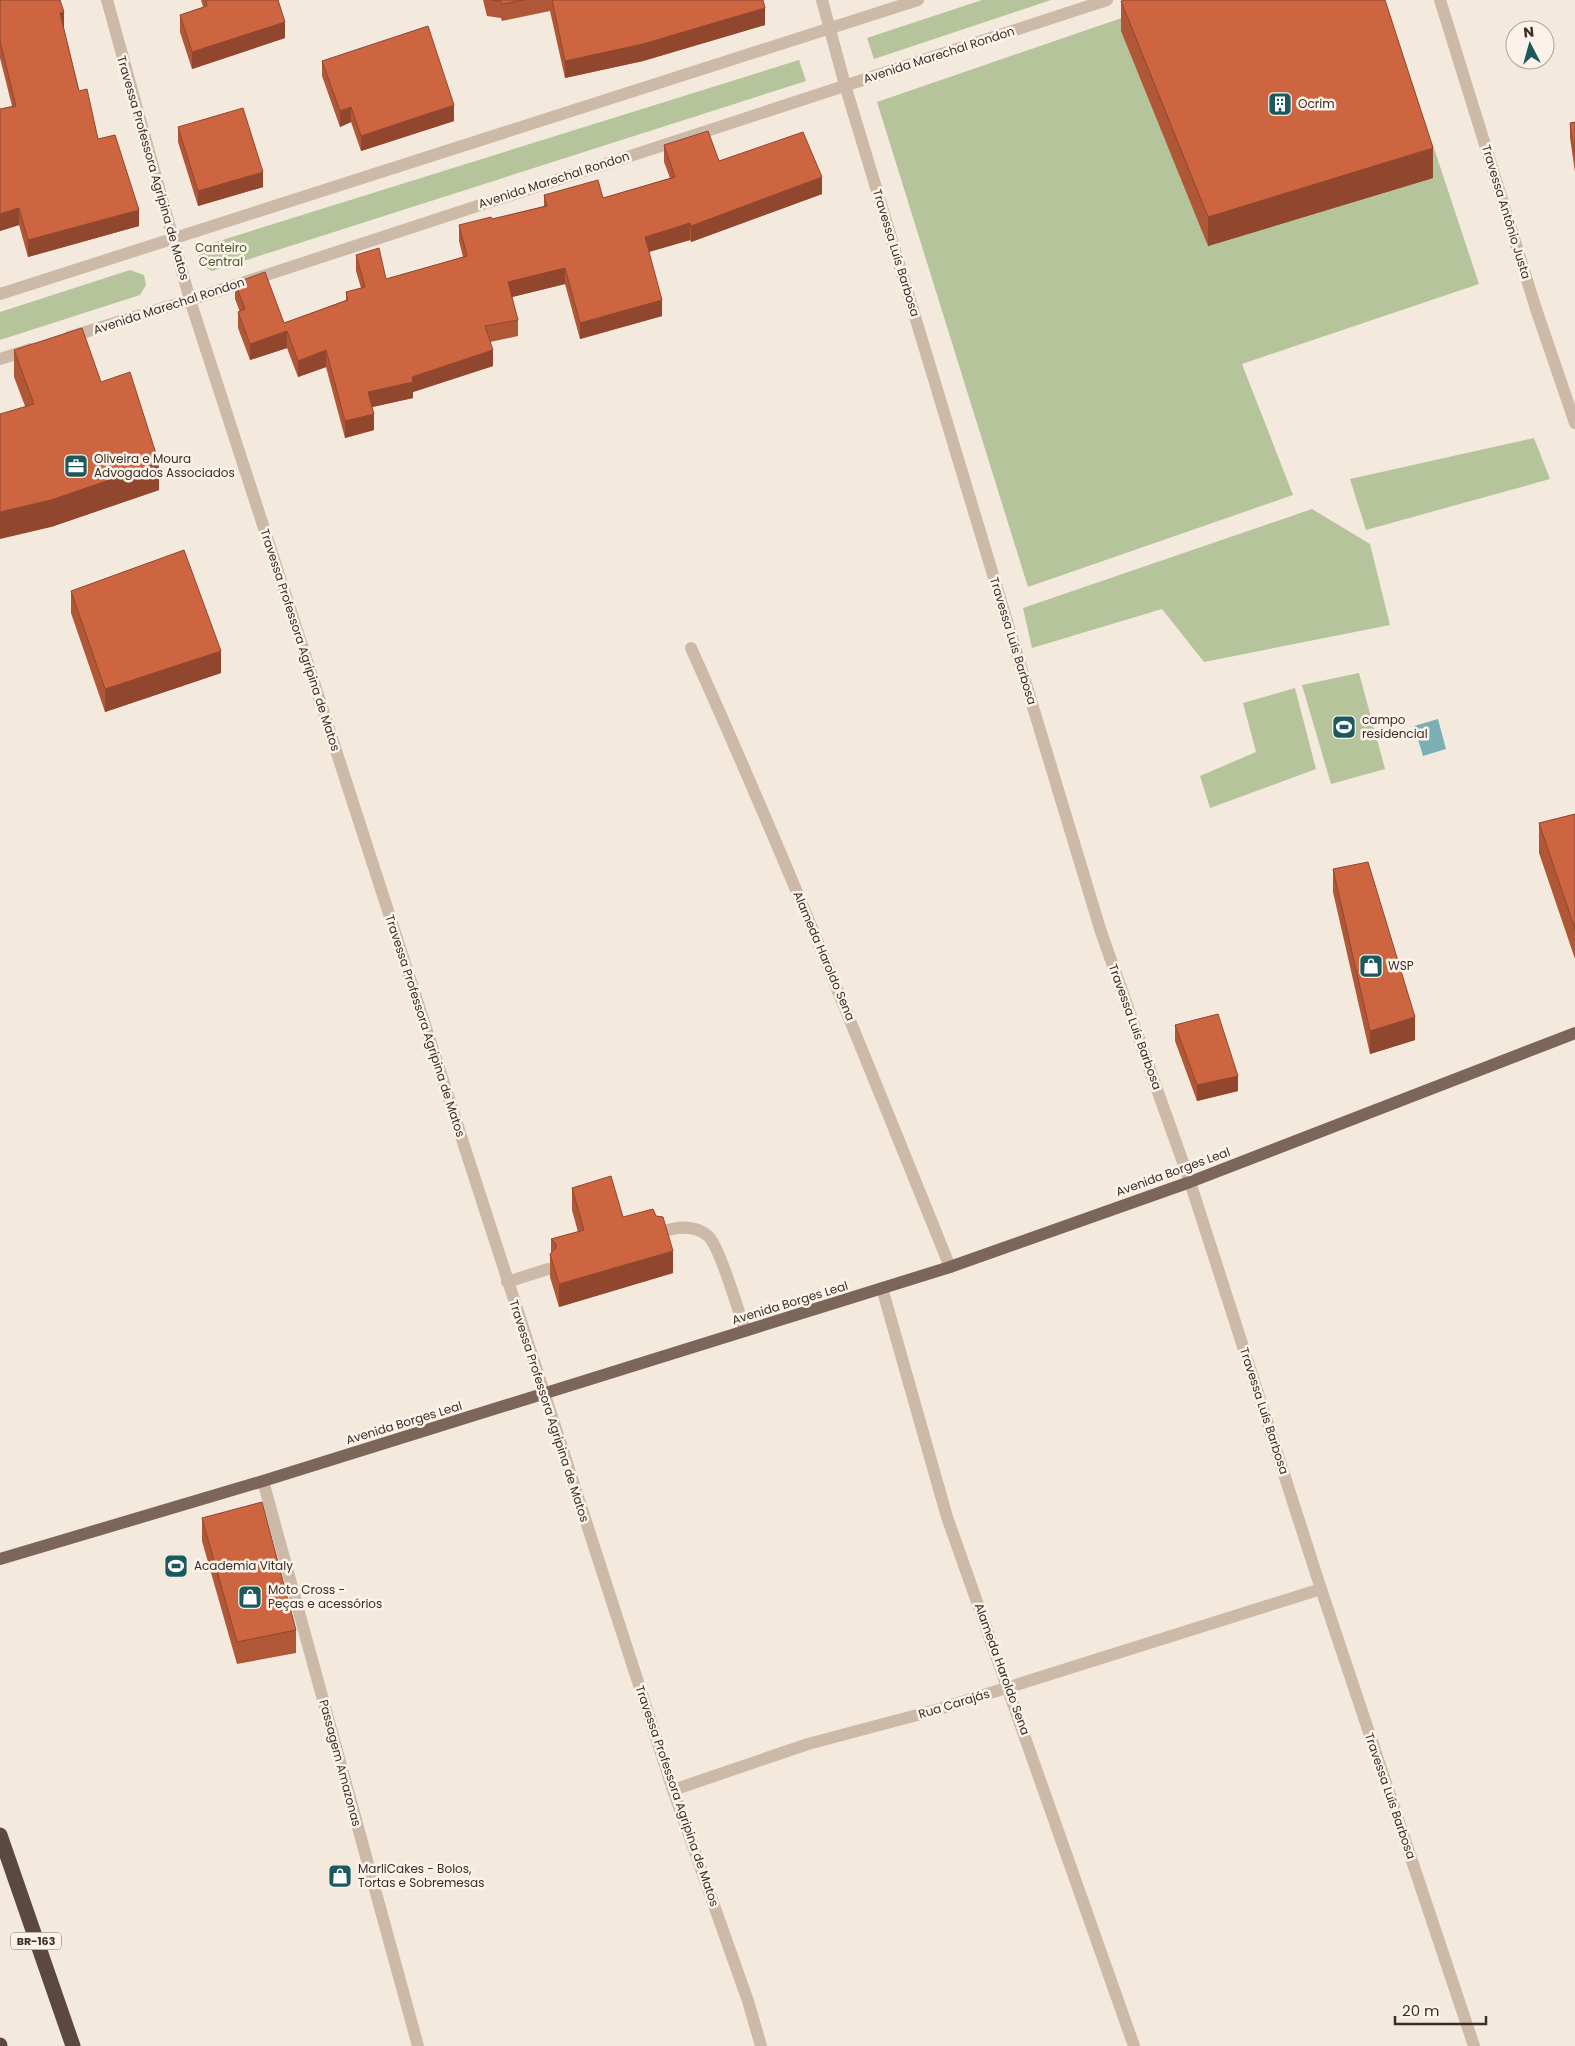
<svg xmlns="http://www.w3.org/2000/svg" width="1575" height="2046" font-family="Poppins,sans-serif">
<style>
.green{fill:#b6c49b}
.water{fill:#7ab0b3}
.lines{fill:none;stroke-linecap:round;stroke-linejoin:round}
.minor{stroke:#cdb9a8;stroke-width:12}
.major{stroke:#7c6559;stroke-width:12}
.highway{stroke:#5b483f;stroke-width:15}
.wall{fill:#b05738}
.shaded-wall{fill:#90472e}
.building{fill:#cd6541;stroke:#90472e}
.labels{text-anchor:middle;stroke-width:5;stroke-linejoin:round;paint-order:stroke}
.shield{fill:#fbf3ea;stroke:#736962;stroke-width:1}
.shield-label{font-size:11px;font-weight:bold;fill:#392e28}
.street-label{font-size:12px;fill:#392e28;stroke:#fbf3ea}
.poi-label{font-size:12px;fill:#392e28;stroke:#fbf3ea;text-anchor:start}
.park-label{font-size:12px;fill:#48592a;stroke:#fbf3ea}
</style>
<rect width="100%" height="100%" fill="#f4e9dd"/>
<g class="green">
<path d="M982,0H1051L874,59L867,38Z"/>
<path d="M1174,0H1385L1479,284L1242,364L1293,495L1028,587L877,102Z"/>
<path d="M799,60L806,81L212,271L203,266L198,257L203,246Z"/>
<path d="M130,270L144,275L146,285L140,295L0,340V312Z"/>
<path d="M1534,438L1550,479L1366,530L1350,479Z"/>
<path d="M1312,509L1370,544L1390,625L1204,662L1162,609L1032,648L1023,608Z"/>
<path d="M1359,673L1385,769L1331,784L1302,685Z"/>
<path d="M1295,688L1316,769L1210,808L1200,776L1256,752L1243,703Z"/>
</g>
<path class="water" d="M1438,719L1446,749L1423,756L1414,726Z"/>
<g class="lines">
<g class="minor">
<path d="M107,0L190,300L673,1790L748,2001L761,2046"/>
<path d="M822,0L845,85L1101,932L1190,1182L1321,1589L1474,2046"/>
<path d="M1440,0L1536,309L1575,423"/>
<path d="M0,294L918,0"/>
<path d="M69,337L190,300L1107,0"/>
<path d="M0,359L31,349"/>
<path d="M691,648C783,852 866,1059 950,1267"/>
<path d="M661,1232C676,1227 696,1224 709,1237C720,1248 739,1312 745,1331"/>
<path d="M507,1282L548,1269"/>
<path d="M882,1288L947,1517L1134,2046"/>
<path d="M263,1481L418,2046"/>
<path d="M673,1790L808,1744L936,1710L1321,1589"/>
</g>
<path class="major" d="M0,1559L263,1481L950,1267L1190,1182L1575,1033"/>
<g class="highway">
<path d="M0,1835L73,2046"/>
<path d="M0,2045V2046"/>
</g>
</g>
<g class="wall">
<path d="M0,0L64,29L79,91L98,139L139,226L28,257L19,225L0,231V109L12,106L0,58Z"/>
<path d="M201,0H278L285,38L192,69L180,32V15L203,7Z"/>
<path d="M483,0H763L765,25L643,61L565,78L550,11L502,21L501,18L487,16Z"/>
<path d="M1121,1L1433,178L1208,246L1121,31Z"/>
<path d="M322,61L454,121L361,151L351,122L340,127L322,76Z"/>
<path d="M1575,122V172L1570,138V123Z"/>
<path d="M178,127L263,187L198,206L178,142Z"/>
<path d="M664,145L719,161L822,194L691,242L690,240L649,252L662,316L580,339L565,284L512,297L518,320V336L490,342L493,366L413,392V398L372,407L374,430L345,438L326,367L298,377L287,348L250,360L238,328V312H240L235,299V283L284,323L346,300V292L361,288L356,271V255L386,279L463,257L459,241V225L492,219L544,206V195L603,198L670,178L664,162Z"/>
<path d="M14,350L101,382L159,490L51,527L25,406L14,377Z"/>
<path d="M71,591L221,673L105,712L71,613Z"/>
<path d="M1575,814V959L1539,853V823Z"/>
<path d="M1333,869L1415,1040L1370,1054L1333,892Z"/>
<path d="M1175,1025L1238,1091L1197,1101L1175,1041Z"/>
<path d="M572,1188L623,1217L673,1273L559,1307L550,1277V1254L551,1253V1239L578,1232L572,1210Z"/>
<path d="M202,1518L296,1630V1653L237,1664L202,1541Z"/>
</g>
<g class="shaded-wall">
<path d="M765,8V25L643,61L565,78V61Z"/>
<path d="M64,12V29L60,30V13Z"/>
<path d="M285,22V38L192,69V52Z"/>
<path d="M454,105V121L361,151V136Z"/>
<path d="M351,107V122L340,127V111Z"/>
<path d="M1433,148V178L1208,246V217Z"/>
<path d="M263,172V187L198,206V191Z"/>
<path d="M822,177V194L691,242V226Z"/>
<path d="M19,208V225L0,231V214Z"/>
<path d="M139,210V226L28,257V240Z"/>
<path d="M690,223V240L645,253V237Z"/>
<path d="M565,268V284L508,298V282Z"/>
<path d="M662,300V316L580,339V323Z"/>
<path d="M287,331V348L250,360V344Z"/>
<path d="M326,350V367L298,377V361Z"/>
<path d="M493,350V366L413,392V398L368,408V392Z"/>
<path d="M374,414V430L345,438V421Z"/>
<path d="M159,463V490L51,527L0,539V512Z"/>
<path d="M221,651V673L105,712V689Z"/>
<path d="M1415,1017V1040L1370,1054V1031Z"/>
<path d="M1238,1076V1091L1197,1101V1085Z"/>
<path d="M673,1251V1273L559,1307V1284Z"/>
</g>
<g class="building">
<path d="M0,0H60L64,12L60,13L79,91L87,89L98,139L115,135L139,210L28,240L19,208L0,214V109L16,106L0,41Z"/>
<path d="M206,0H278L285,22L192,52L180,15L207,6Z"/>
<path d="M491,0H524L502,4L501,1Z"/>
<path d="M552,0H763L765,8L643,44L565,61Z"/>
<path d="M1125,0H1385L1433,148L1208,217L1121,1Z"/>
<path d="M428,26L454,105L361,136L351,107L340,111L322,61Z"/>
<path d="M243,108L263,172L198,191L178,127Z"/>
<path d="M1575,122V156L1570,123Z"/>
<path d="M708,131L719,161L803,132L822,177L691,226L690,223L645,237L662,300L580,323L565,268L508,282L518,320L485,326L493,350L412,377L413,382L368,392L374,414L345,421L326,350L298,361L287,331L250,344L238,312L245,309L235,283L265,272L284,323L348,300L346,292L365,287L356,255L379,248L386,279L467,256L459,225L491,217L492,219L547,206L544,195L598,180L603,198L675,177L664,145Z"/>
<path d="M82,328L101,382L130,372L159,463L51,500L0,512V414L34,404L14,350Z"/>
<path d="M184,550L221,651L105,689L71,591Z"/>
<path d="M1575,814V929L1539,823Z"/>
<path d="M1368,862L1415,1017L1370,1031L1333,869Z"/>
<path d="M1218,1014L1238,1076L1197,1085L1175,1025Z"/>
<path d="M611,1176L623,1217L653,1209L656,1216L663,1217L673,1251L559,1284L550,1254L556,1248V1244L551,1239L584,1230L572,1188Z"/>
<path d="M262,1502L296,1630L237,1642L202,1518Z"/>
</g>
<defs>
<g id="building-square" transform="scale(1.25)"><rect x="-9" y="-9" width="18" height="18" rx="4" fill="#1b595e" stroke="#fbf3ea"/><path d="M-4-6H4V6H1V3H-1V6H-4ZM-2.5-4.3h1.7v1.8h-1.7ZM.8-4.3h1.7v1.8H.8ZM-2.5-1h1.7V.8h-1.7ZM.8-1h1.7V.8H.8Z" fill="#fff"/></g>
<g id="office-square" transform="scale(1.25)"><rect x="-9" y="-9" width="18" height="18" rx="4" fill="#1b595e" stroke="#fbf3ea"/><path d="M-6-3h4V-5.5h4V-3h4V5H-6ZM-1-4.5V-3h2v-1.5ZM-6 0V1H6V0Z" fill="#fff"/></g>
<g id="stadium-square" transform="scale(1.25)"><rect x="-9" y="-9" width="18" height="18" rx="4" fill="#1b595e" stroke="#fbf3ea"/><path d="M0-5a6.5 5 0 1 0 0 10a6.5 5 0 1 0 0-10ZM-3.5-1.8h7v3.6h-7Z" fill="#fff"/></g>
<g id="shop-square" transform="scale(1.25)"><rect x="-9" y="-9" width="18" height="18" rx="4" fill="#1b595e" stroke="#fbf3ea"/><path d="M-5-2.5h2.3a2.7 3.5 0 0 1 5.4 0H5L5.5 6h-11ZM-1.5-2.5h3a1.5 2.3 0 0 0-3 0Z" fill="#fff"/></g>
</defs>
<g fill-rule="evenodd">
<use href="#building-square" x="1280" y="104"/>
<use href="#office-square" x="76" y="466"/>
<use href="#stadium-square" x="1344" y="727"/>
<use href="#shop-square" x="1371" y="966"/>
<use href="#stadium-square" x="176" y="1566"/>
<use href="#shop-square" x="250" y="1597"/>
<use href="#shop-square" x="340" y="1876"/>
</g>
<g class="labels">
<rect class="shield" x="11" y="1932.5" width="50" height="17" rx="4"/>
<g class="shield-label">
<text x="36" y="1945">BR-163</text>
</g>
<g class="street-label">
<text transform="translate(939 55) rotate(-18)" y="4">Avenida Marechal Rondon</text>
<text transform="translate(153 168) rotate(74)" y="4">Travessa Professora Agripina de Matos</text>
<text transform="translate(554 180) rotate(-18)" y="4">Avenida Marechal Rondon</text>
<text transform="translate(1506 212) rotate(73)" y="4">Travessa Antônio Justa</text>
<text transform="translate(896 253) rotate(73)" y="4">Travessa Luís Barbosa</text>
<text transform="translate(169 306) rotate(-18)" y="4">Avenida Marechal Rondon</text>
<text transform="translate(300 640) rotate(72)" y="4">Travessa Professora Agripina de Matos</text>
<text transform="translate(1013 641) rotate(73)" y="4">Travessa Luís Barbosa</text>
<text transform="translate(824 956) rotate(67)" y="4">Alameda Haroldo Sena</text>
<text transform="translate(425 1026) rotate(72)" y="4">Travessa Professora Agripina de Matos</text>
<text transform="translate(1135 1027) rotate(70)" y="4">Travessa Luís Barbosa</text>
<text transform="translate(1173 1172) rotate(-20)" y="4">Avenida Borges Leal</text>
<text transform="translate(790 1303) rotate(-17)" y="4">Avenida Borges Leal</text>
<text transform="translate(549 1411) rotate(72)" y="4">Travessa Professora Agripina de Matos</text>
<text transform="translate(1264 1411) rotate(72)" y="4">Travessa Luís Barbosa</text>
<text transform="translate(404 1423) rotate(-17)" y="4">Avenida Borges Leal</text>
<text transform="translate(1002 1669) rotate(70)" y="4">Alameda Haroldo Sena</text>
<text transform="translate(954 1704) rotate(-17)" y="4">Rua Carajás</text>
<text transform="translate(340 1763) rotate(75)" y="4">Passagem Amazonas</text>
<text transform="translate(677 1796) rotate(71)" y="4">Travessa Professora Agripina de Matos</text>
<text transform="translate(1390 1796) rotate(71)" y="4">Travessa Luís Barbosa</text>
</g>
<g class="poi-label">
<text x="1298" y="108">Ocrim</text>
<text x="94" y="463">Oliveira e Moura<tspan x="94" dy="14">Advogados Associados</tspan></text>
<text x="1362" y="724">campo<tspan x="1362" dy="14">residencial</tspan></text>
<text x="1388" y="970">WSP</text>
<text x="194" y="1570">Academia Vitaly</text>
<text x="268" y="1594">Moto Cross -<tspan x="268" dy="14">Peças e acessórios</tspan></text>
<text x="358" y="1873">MarliCakes - Bolos,<tspan x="358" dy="14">Tortas e Sobremesas</tspan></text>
</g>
<g class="park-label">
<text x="221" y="252">Canteiro<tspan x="221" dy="14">Central</tspan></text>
</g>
</g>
<g transform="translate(1530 45) rotate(354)"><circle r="24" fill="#fbf3ea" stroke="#ada49c"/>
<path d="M0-4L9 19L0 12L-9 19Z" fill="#1b595e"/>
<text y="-8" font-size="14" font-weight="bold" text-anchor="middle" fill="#392e28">N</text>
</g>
<path d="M1395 2016v8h91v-8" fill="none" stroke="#392e28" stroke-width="2.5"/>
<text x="1402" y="2016" font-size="15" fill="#392e28" stroke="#fbf3ea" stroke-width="4" paint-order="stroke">20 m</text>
</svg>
